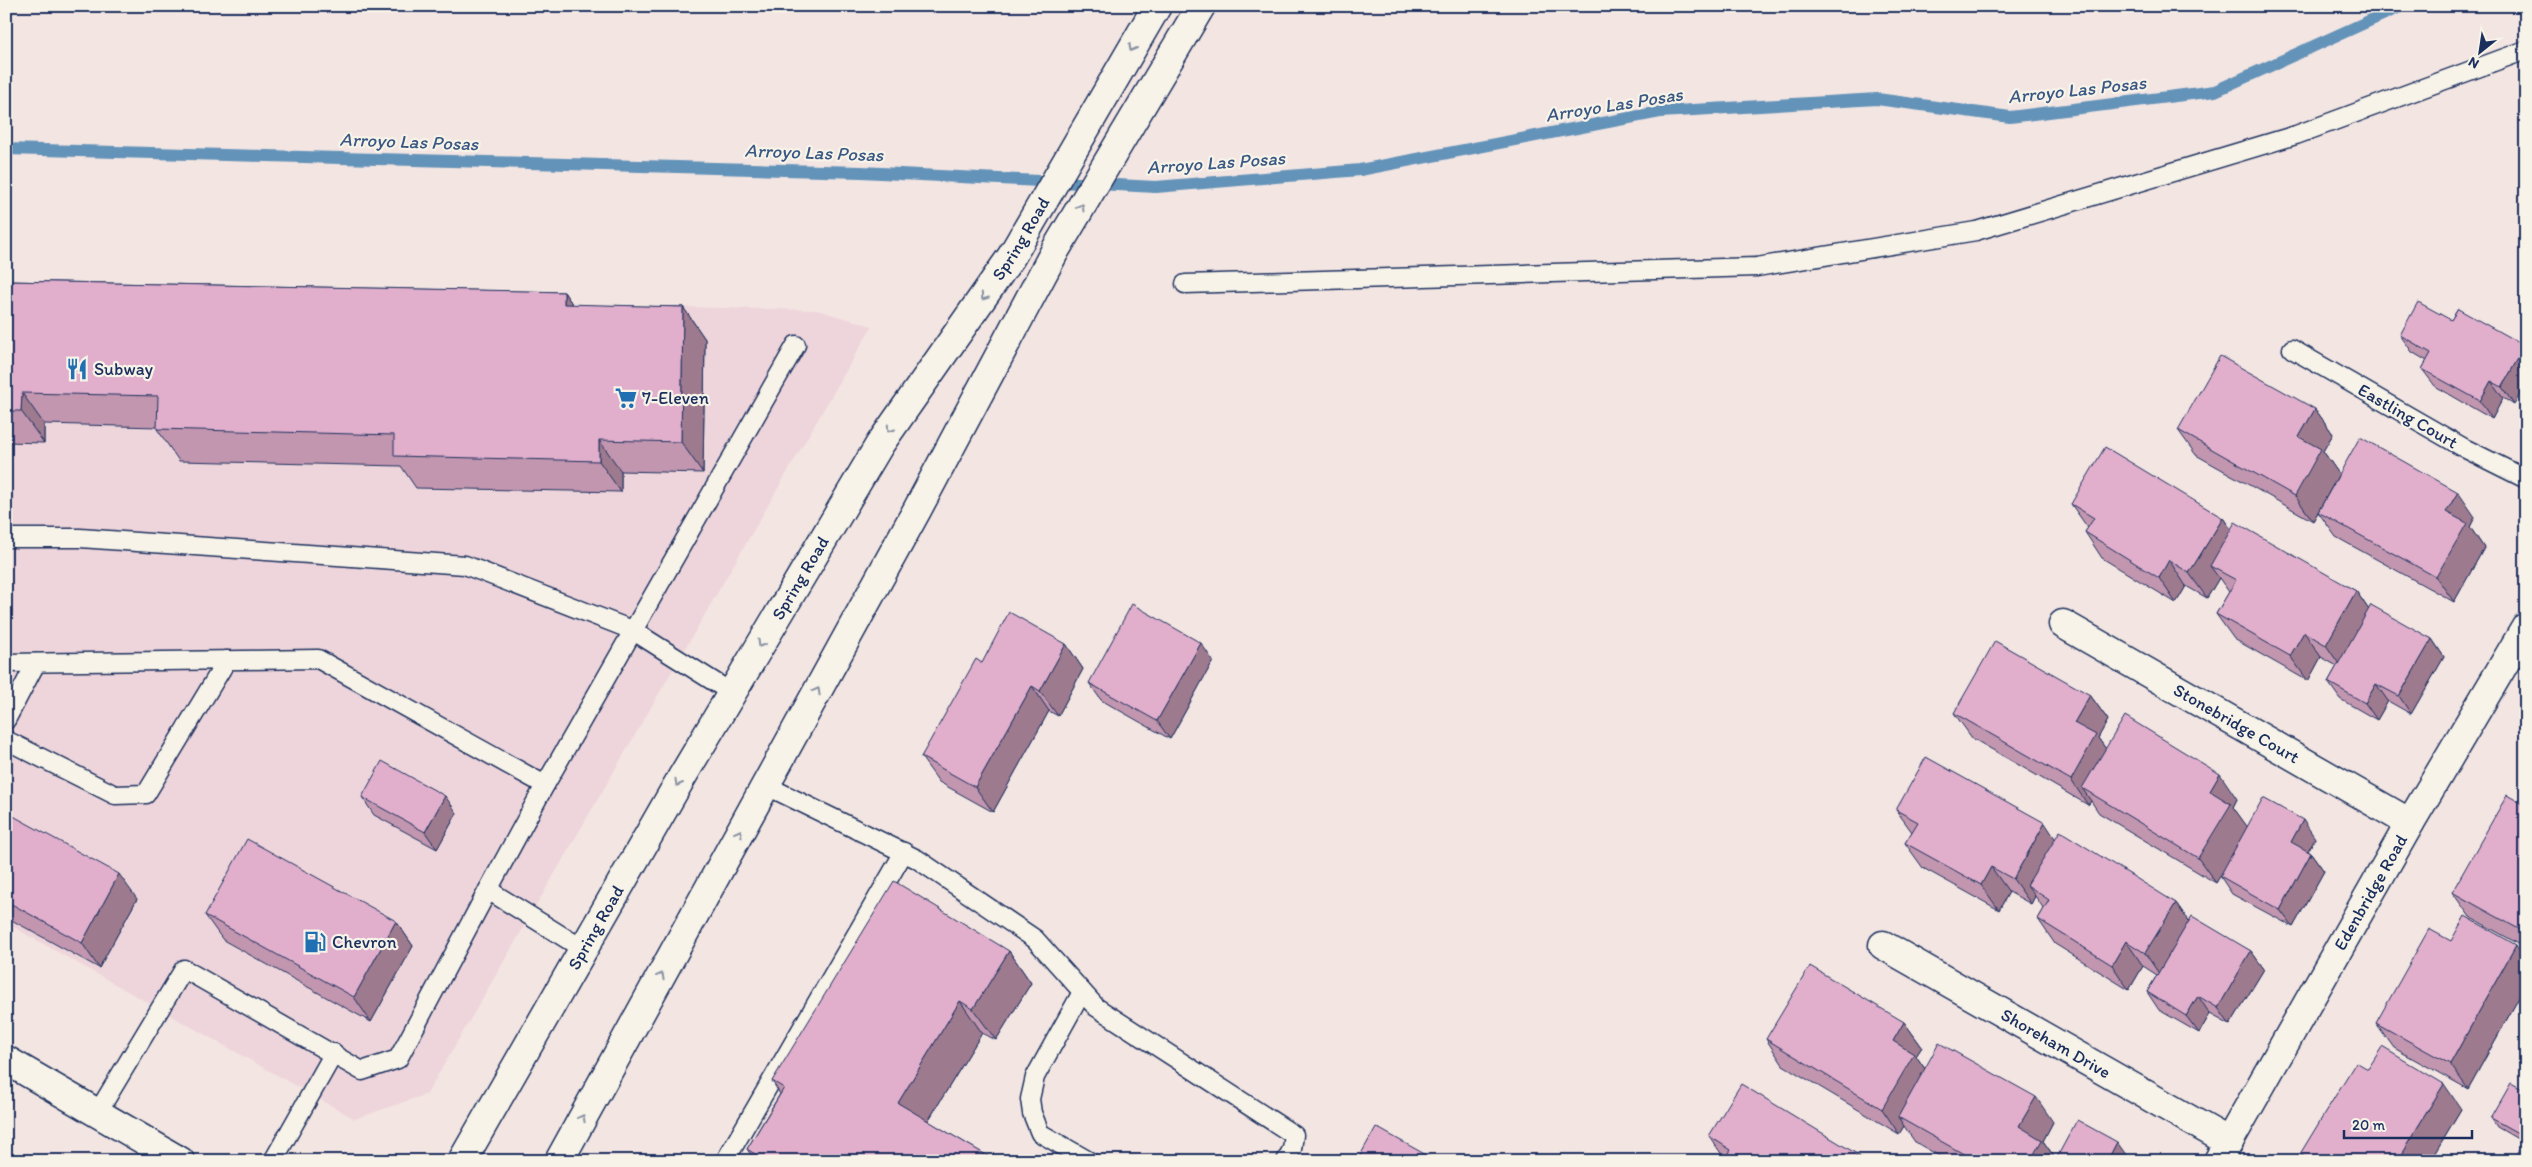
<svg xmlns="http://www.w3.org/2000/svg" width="2532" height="1167" font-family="Itim,sans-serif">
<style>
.built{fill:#eed5db}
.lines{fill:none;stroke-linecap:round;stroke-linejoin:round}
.stream{stroke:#6493b9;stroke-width:12}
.service-casing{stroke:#1b2f5e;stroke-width:21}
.minor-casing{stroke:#1b2f5e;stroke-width:31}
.secondary-casing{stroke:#1b2f5e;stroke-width:31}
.primary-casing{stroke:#1b2f5e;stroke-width:31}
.service{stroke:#f7f3e8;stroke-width:18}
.minor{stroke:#f7f3e8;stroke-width:28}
.secondary{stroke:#f7f3e8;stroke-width:28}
.primary{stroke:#f7f3e8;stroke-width:28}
.wall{fill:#c296af;stroke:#1b2f5e}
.shaded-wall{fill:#9e7a8f;stroke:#1b2f5e}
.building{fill:#e1afcc;stroke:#1b2f5e}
.oneway{stroke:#8991a3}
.labels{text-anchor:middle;stroke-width:4.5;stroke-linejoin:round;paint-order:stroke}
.street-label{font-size:18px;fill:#1b2f5e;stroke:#f7f3e8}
.poi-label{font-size:18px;fill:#1b2f5e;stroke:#f7f3e8;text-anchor:start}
.water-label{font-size:19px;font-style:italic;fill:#3a5884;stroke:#f7f3e8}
</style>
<rect width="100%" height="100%" fill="#f3e5e2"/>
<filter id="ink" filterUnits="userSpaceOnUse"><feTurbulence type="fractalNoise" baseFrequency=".02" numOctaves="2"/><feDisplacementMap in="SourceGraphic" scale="10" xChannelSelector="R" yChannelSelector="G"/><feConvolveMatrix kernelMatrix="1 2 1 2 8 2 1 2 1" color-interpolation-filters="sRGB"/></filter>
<g filter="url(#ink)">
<path class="built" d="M6,292L817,310L872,326L427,1094L355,1119L6,923Z"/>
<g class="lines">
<path class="stream" d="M6,149L861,172L1156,187L1360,170L1660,112L1877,99L2010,117L2215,91L2402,6"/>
<g class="service-casing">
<g id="service">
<path d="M1185,284L1757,267L1976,231L2296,135L2526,50"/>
<path d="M2292,349L2466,449L2526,479"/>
<path d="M6,538H80L465,565L632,630L732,693"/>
<path d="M6,663L318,659L545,785L796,345"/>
<path d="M6,720L36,663"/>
<path d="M6,740L115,795L146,794L227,660"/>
<path d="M545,785L488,890L583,949"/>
<path d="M765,785L917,859L1035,939L1096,1007L1294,1135L1292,1149L1286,1161"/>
<path d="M1082,992L1035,1077L1030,1099L1032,1113L1040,1133L1089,1161"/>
<path d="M98,1112L184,969L362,1071L398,1059L488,890"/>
<path d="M273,1161L334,1053"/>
<path d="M725,1161L904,852"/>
</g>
</g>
<g class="minor-casing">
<g id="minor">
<path id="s1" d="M2063,624L2410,823"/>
<path id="s2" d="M1883,945L2229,1142"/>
<path id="s3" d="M2218,1161L2410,823L2526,627"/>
</g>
</g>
<g class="secondary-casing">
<g id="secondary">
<path id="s4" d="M462,1161L682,777L880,444L1011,257L1157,6"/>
<path d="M559,1161L917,510L1056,249L1201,6"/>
</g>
</g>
<g class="primary-casing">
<path id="primary" d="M6,1060L180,1161"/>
</g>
<use href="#service" class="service"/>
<use href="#minor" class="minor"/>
<use href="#secondary" class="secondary"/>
<use href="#primary" class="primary"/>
</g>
<g class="wall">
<path d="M6,281L564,292L573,305L683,307L705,339L703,473L621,471V492L416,488L401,466L179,461L157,429V427L44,424V443L6,442Z"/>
<path d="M2458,309L2514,405L2503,398L2492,419L2435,386L2422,369L2427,361L2412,352L2400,335L2451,320Z"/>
<path d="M2315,409L2333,434L2323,451L2339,474L2313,521L2196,455L2178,430Z"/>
<path d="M2071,504L2223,518L2231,529L2356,591L2369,610L2432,639L2444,657L2411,714L2388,701L2377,720L2340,699L2328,682L2337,666L2321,657L2308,681L2234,639L2216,614L2229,592L2219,578L2207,598L2186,586L2176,603L2102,558L2085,532L2088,528Z"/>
<path d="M2318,512L2475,517L2470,527L2484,548L2454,602L2336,537Z"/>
<path d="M1066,644L1083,669L1058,716L1049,711L993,812L939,782L921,757L982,663Z"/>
<path d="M1213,661L1170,739L1101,700L1089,683Z"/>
<path d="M2090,695L2108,720L2098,738L2106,749L2237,799L2233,807L2247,827L2315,838L2308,851L2311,853L2324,871L2293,927L2232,894L2220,876L2216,883L2099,813L2091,801L2088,805L1972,738L1954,713Z"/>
<path d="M362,797L457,813L437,849L374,815Z"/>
<path d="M2526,806V948L2470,917L2452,892Z"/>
<path d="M1896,810L2055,839L2176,903L2189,921L2251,951L2264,969L2230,1025L2210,1014L2199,1033L2159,1010L2147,992L2157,975L2143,966L2129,990L2055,944L2038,919L2044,909L2035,896L2031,904L2009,892L1999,910L1923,868L1905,843L1912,832Z"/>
<path d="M6,812L137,899L99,968L6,917Z"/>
<path d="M205,915L396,921L413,946L371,1022L223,940Z"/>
<path d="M2451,941L2526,959V985L2468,1089L2394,1048L2376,1023Z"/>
<path d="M1009,951L1031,983L996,1040L982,1033L928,1121L996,1161H755L747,1149L780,1094L772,1081Z"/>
<path d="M1904,1022L1922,1047L1916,1056L1925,1069L2053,1122L2043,1141L2056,1159H2129V1161H1948L1915,1142L1904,1126L1899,1134L1783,1065L1766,1039Z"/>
<path d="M2526,1091V1161L2523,1142L2497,1127L2491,1118Z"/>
<path d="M2461,1109L2430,1161H2304L2300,1154Z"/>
<path d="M1709,1136L1862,1161L1725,1159Z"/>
</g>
<g class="shaded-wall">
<path d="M564,292L586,324L564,304Z"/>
<path d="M683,307L705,339L703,473L681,442Z"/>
<path d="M2525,346L2526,348V384L2514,405L2502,387Z"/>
<path d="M2491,381L2503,398L2492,419L2480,401Z"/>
<path d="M22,393L44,424V443L21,411Z"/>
<path d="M2315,409L2333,434L2323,451L2339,474L2313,521L2295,496L2299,437Z"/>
<path d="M599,440L621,471V492L599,461Z"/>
<path d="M2458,492L2475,517L2470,527L2484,548L2454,602L2436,577L2446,512Z"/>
<path d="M2223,518L2240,543L2210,566L2219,578L2207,598L2189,573Z"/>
<path d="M2169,560L2186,586L2176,603L2159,578Z"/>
<path d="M2356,591L2373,616L2343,670L2326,645Z"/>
<path d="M2304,632L2321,657L2308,681L2290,656Z"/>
<path d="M2432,639L2444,657L2411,714L2399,696Z"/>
<path d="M1201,643L1213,661L1170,739L1157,721Z"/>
<path d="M1066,644L1083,669L1058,716L1040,691Z"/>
<path d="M2376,684L2388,701L2377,720L2365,703Z"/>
<path d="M1032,686L1049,711L993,812L975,787Z"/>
<path d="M2090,695L2108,720L2098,738L2114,760L2082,788L2091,801L2088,805L2071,780L2074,723Z"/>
<path d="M2220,774L2237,799L2233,807L2249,829L2216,883L2198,858L2210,791Z"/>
<path d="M445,796L457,813L437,849L425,832Z"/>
<path d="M2303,820L2315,838L2303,860L2291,842Z"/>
<path d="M2045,823L2062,849L2027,885L2035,896L2031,904L2013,879Z"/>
<path d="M2311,853L2324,871L2293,927L2280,910Z"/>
<path d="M1991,867L2009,892L1999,910L1981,885Z"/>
<path d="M119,874L137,899L99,968L82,943Z"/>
<path d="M2176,903L2193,928L2162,978L2145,953Z"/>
<path d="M396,921L413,946L371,1022L354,997Z"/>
<path d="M2126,941L2143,966L2129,990L2112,965Z"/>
<path d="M2516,945L2526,959V985L2468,1089L2450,1064Z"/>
<path d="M1009,951L1031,983L996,1040L973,1009Z"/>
<path d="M2251,951L2264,969L2230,1025L2218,1008Z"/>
<path d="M2198,996L2210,1014L2199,1033L2186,1016Z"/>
<path d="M960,1001L982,1033L920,1134L898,1103Z"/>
<path d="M1904,1022L1922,1047L1916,1056L1932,1079L1898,1117L1904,1126L1899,1134L1882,1109L1893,1041Z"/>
<path d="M2444,1084L2461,1109L2430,1161H2397Z"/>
<path d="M2036,1097L2053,1122L2043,1141L2057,1161H2030L2019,1126Z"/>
<path d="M2117,1142L2129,1159V1161H2107Z"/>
<path d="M1857,1154L1862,1161H1853Z"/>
</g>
<g class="building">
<path d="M6,281L526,291L564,292V304L683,307L681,442L599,440V461L394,456V435L157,429L158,396L22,393L21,411H6Z"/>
<path d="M2418,302L2451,320L2458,309L2525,346L2502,387L2491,381L2480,401L2422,369L2431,353L2400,335Z"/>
<path d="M2220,356L2315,409L2299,437L2321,449L2295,496L2178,430Z"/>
<path d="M2360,437L2458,492L2446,512L2467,523L2436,577L2318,512Z"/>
<path d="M2105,447L2223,518L2189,573L2169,560L2159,578L2085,532L2094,518L2071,504Z"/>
<path d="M2235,522L2356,591L2326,645L2304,632L2290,656L2216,614L2236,580L2210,566Z"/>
<path d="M1132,604L1201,643L1157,721L1089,683Z"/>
<path d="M2371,605L2432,639L2399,696L2376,684L2365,703L2328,682Z"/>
<path d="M1009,612L1066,644L1040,691L1032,686L975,787L921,757L976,659L982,663Z"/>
<path d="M1995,641L2090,695L2074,723L2096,735L2071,780L1954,713Z"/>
<path d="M2125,716L2220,774L2210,791L2231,804L2198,858L2082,788Z"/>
<path d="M1926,757L2045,823L2013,879L1991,867L1981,885L1905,843L1918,822L1896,810Z"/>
<path d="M382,761L445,796L425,832L362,797Z"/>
<path d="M2507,795L2526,806V933L2452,892Z"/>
<path d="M2263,798L2303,820L2291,842L2311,853L2280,910L2220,876Z"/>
<path d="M6,812L119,874L82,943L6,901Z"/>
<path d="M2060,831L2176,903L2145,953L2126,941L2112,965L2038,919L2049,900L2027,885Z"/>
<path d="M247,839L396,921L354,997L205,915Z"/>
<path d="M894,881L1009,951L973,1009L960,1001L898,1103L996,1161H766L747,1149L784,1088L772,1081Z"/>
<path d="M2192,916L2251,951L2218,1008L2198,996L2186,1016L2147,992Z"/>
<path d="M2465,916L2516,945L2450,1064L2376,1023L2429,929L2451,941Z"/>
<path d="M1810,966L1904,1022L1893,1041L1914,1054L1882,1109L1766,1039Z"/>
<path d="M1939,1043L2036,1097L2019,1126L2042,1140L2030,1161H1976L1898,1117Z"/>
<path d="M2382,1047L2444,1084L2397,1161H2311L2300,1154L2356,1062L2368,1069Z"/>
<path d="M2511,1083L2526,1091L2525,1137L2491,1118Z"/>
<path d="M1741,1084L1857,1154L1853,1161H1724L1731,1150L1709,1136Z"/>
<path d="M2077,1120L2117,1142L2107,1161H2055Z"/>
<path d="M1376,1127L1437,1161H1357Z"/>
<path d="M2526,1137V1161H2513Z"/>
</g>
<defs><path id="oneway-chevron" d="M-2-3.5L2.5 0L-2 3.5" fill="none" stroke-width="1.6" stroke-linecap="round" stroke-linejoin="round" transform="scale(1.25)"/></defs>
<g class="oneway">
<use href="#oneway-chevron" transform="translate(1132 48) rotate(120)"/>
<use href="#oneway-chevron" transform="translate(1081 207) rotate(-59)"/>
<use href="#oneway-chevron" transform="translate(984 297) rotate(125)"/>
<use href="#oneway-chevron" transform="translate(890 429) rotate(125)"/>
<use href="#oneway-chevron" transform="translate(761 644) rotate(121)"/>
<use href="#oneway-chevron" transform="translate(817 691) rotate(-61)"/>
<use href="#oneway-chevron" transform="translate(678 783) rotate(120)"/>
<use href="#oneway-chevron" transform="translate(739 833) rotate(-61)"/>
<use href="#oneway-chevron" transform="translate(661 976) rotate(-61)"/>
<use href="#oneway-chevron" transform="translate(582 1118) rotate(-61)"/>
</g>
</g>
<defs>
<g id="restaurant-bare" transform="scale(1.725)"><path d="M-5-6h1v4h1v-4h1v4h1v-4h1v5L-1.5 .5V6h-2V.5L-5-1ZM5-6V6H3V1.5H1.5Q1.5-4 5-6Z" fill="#1f6fb2" stroke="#f7f3e8" stroke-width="2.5" paint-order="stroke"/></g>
<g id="supermarket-bare" transform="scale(1.725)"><path d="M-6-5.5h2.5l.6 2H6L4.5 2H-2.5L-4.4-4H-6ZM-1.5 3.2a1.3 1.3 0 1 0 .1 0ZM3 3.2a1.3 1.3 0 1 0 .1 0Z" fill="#1f6fb2" stroke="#f7f3e8" stroke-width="2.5" paint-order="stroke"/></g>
<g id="fuel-bare" transform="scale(1.725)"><path d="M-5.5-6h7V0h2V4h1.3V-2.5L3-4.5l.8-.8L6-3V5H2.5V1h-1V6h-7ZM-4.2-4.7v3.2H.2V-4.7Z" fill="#1f6fb2" stroke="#f7f3e8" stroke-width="2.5" paint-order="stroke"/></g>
</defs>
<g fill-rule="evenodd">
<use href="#restaurant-bare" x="77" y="369"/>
<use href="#supermarket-bare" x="626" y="398"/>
<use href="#fuel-bare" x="315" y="942"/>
</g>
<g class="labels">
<g class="street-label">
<text dy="6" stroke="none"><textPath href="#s4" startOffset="1079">Spring Road</textPath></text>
<text transform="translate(2408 416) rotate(30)" y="6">Eastling Court</text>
<text dy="6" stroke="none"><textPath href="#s4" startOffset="674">Spring Road</textPath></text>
<text dy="6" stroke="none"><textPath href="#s1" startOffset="200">Stonebridge Court</textPath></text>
<text dy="6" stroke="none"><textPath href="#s3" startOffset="309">Edenbridge Road</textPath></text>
<text dy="6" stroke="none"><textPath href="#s4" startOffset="269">Spring Road</textPath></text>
<text dy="6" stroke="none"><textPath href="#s2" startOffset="199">Shoreham Drive</textPath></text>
</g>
<g class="poi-label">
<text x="94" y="375">Subway</text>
<text x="642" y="404">7-Eleven</text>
<text x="332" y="948">Chevron</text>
</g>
<g class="water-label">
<text transform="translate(2077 89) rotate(-6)" y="7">Arroyo Las Posas</text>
<text transform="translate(1614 104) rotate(-9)" y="7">Arroyo Las Posas</text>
<text transform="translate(409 141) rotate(2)" y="7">Arroyo Las Posas</text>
<text transform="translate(814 152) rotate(2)" y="7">Arroyo Las Posas</text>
<text transform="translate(1216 162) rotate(-4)" y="7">Arroyo Las Posas</text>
</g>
</g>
<rect width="2532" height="1167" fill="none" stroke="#f7f3e8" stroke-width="25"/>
<rect x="12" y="12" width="2507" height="1142" fill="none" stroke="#1b2f5e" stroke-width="2" filter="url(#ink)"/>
<g transform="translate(2480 52) rotate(210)" stroke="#f7f3e8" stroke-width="4" paint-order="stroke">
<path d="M0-4L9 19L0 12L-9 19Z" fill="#1b2f5e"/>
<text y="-8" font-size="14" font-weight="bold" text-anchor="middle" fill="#1b2f5e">N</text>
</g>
<path d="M2344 1130v8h128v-8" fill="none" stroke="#1b2f5e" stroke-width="2.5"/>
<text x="2352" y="1130" font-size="15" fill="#1b2f5e" stroke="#f7f3e8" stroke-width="4" paint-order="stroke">20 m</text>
</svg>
